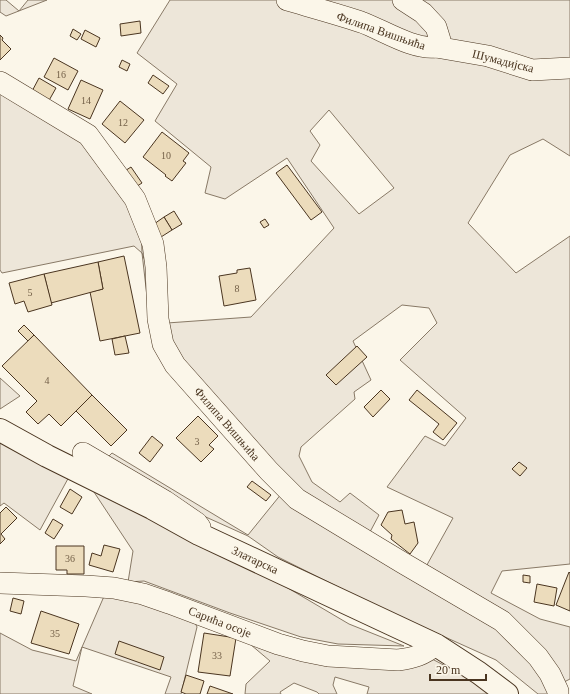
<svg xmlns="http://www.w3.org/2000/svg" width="570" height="694" font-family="Georgia,serif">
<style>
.green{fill:#ede6d9;stroke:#887966;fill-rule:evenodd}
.building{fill:#ecdcbc;stroke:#4a3520}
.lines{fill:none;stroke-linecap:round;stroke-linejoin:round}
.minor-casing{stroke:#4a3520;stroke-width:22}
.major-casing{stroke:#4a3520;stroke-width:24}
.minor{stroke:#fbf6e9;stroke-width:21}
.major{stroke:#fbf6e9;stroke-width:22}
.labels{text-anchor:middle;stroke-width:3;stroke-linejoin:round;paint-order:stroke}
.number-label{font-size:10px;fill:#725f47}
.street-label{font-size:12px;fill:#4a3520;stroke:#fbf6e9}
</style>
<rect width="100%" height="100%" fill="#fbf6e9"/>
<g class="green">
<path d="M0,0H6L19,11L28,0H47L6,16L0,12Z"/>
<path d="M170,0H570V156L543,139L510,155L468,223L516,273L570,236V564L502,571L491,593L540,619L570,627V679L552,688L554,694H538L496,660L374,605L278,557L248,536L97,468L112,453L248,535L282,493L149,314L142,253L134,246L2,273L0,270V84L83,143L140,195L142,253L167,323L251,317L334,228L287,158L225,199L205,193L211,167L155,121L177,84L137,53ZM329,110L394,188L359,214L311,161L320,145L310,131ZM402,305L429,308L437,323L400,360L466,418L445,446L425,436L387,487L453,518L418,581L362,547L379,515L350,493L340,502L312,482L299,456L301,447L355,399L354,392L371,380L353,341Z"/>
<path d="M0,378L20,396L0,409Z"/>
<path d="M0,441L70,475L40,530L4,503L0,506Z"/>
<path d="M90,486L242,561L349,624L404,646L338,644L301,637L230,613L144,581L128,582L133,551Z"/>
<path d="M105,594L188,607L197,627L181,694H165L171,677L82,647L73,686L92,694H0V633L32,650L76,661Z"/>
<path d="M244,639L308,652L432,659L465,676L491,694H367L369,687L335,677L333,685L337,694H319L317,692L294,683L280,692L281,694H245L246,684L270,661Z"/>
</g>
<g class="building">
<path d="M140,21L141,33L121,36L120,24Z"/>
<path d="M73,29L81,34L77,40L70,36Z"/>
<path d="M85,30L100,38L96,47L81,39Z"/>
<path d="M0,35L3,38L2,40L11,49L0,60Z"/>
<path d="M54,58L78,71L68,90L44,77Z"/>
<path d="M122,60L130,64L127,71L119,67Z"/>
<path d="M153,75L169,86L163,94L148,83Z"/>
<path d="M39,78L56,88L47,104L30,95Z"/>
<path d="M81,80L103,90L90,119L68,109Z"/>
<path d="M120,101L144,120L125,143L102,124Z"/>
<path d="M162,132L189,153L183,161L186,163L172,181L165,176L166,175L143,157Z"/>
<path d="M287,165L322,212L311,220L276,173Z"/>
<path d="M131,167L142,183L131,190L120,174Z"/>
<path d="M174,211L182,224L172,230L164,217Z"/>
<path d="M164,217L172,230L161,237L154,224Z"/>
<path d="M265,219L269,225L264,228L260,222Z"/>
<path d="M124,256L140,333L100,341L90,292L103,289L98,262Z"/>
<path d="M98,262L103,289L51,303L44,274Z"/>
<path d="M250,268L256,300L224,306L219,276L237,273V270Z"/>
<path d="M44,274L52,305L28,312L24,301L15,304L9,283Z"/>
<path d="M24,325L34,335L28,341L18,331Z"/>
<path d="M34,335L92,395L61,426L49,414L38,424L26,412L37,401L2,366Z"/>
<path d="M125,336L129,353L115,355L112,339Z"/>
<path d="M357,346L367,357L336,385L326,375Z"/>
<path d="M381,390L390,399L373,417L364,407Z"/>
<path d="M417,390L457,423L443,440L433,432L439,424L409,400Z"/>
<path d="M92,395L127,430L111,446L76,411Z"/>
<path d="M198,416L218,436L209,445L214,449L201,462L176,438Z"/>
<path d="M152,436L163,445L150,462L139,453Z"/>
<path d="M519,462L527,468L520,476L512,469Z"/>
<path d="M252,481L271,495L266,501L247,487Z"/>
<path d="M70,489L82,497L72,514L60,507Z"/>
<path d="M6,507L17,518L1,534L5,539L0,544V513Z"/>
<path d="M402,510L405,524L414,522L418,543L410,554L391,539L392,535L381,525L388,512Z"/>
<path d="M53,519L63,525L54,539L45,533Z"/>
<path d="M104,545L120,549L113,572L89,565L92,553L101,556Z"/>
<path d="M56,546H84V574H67V570H56Z"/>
<path d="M569,572L570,573V611L556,605Z"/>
<path d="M523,575L530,576V583L523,582Z"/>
<path d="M537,584L557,588L554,606L534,602Z"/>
<path d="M13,598L24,601L21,614L10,611Z"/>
<path d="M41,611L79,624L69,654L31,643Z"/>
<path d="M204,633L236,638L230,676L198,672Z"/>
<path d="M119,641L164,657L160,670L115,654Z"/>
<path d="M186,675L204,681L200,694H186L181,692Z"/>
<path d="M210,686L233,694H207Z"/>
</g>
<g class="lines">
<g class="minor-casing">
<g id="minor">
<path d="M287,0C311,7 337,14 361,22C383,30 413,50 436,47L440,40L436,27L423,13L403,0"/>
<path d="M436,47L488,56L532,70L570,68"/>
<path d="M0,82L88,135L135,199L153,244L156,267L158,319L163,344L175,365L269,471L297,499L403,563L502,621L538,657L550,674L558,691V694"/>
<path d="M83,453L165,501L197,523L200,527"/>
<path d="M0,583L86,586L114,588L143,594L169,603L278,644L303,651L328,656L398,660C414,658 423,655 436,645"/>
</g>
</g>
<g class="major-casing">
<path id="major" d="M0,430L47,456L152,508L199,534L436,645L479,673L507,694"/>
</g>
<use href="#minor" class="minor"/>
<use href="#major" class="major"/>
</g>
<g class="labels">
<g class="number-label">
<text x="61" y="78">16</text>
<text x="86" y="104">14</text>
<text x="123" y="126">12</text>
<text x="166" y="159">10</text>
<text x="237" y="292">8</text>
<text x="30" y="296">5</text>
<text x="47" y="384">4</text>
<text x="197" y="445">3</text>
<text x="70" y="562">36</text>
<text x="55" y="637">35</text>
<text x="217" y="659">33</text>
</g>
<g class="street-label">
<text transform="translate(381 31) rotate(19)" y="4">Филипа Вишњића</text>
<text transform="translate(503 61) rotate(14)" y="4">Шумадијска</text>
<text transform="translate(227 424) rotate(49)" y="4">Филипа Вишњића</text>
<text transform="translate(255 560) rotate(25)" y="4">Златарска</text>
<text transform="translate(220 622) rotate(21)" y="4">Сарића осоје</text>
</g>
</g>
<path d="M430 674v6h56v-6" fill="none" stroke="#4a3520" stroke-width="2"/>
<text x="436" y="674" font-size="12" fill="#4a3520" stroke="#fbf6e9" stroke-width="3" paint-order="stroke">20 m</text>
</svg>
